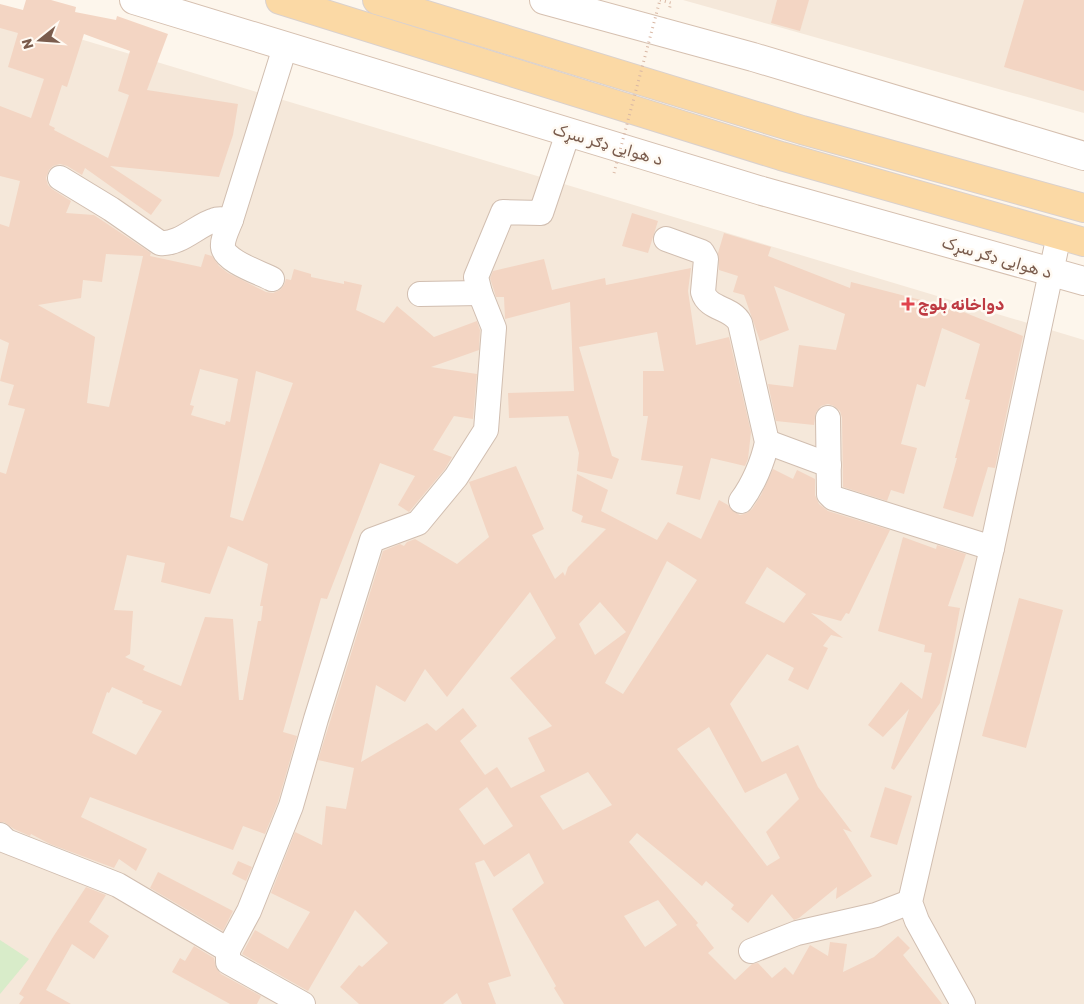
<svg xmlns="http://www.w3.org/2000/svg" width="1084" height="1004" font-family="Rubik,Vazirmatn,sans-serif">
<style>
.residential{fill:#f5e8da}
.green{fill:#d8ecc9}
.building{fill:#f3d5c3;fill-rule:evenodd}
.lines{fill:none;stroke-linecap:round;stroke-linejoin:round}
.street-casing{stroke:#d1beb0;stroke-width:26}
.secondary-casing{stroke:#d6c0b0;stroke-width:30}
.primary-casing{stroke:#dad1cd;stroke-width:30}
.path{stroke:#d9b8a5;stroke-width:3;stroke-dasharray:1 4;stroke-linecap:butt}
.street{stroke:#fff;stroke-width:24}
.secondary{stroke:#fff;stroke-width:28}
.primary{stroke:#fbd9a5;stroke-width:28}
.path-bridge{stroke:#d9b8a5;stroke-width:3;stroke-dasharray:1 4;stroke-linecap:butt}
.health-dot{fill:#e0444e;stroke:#fffaf3;stroke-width:2}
.labels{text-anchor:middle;stroke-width:5;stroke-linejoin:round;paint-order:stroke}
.street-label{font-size:16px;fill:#7a5c4d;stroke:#fffaf3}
.health-label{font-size:16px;font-weight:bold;fill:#be3a42;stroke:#fffaf3;text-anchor:start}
</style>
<rect width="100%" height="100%" fill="#fdf6ec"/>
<g class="residential">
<path d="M683,0H1084V113Z"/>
<path d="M0,15L1084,340V1004H0Z"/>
</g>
<path class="green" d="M0,940L29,959L0,994Z"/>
<g class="building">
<path d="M26,0H51L76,7L75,12L116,20L117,16L168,34L147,90L238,104L233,135L219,177L110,166L162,200L151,215L85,168L82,175L67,166L60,164L53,166L49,170L46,178L48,185L52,189L71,201L66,213L94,215L151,253L150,256L201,267L205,254L212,256L219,266L228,273L266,292L273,293L280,290L284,285L286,279L291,280L294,269L311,274V277L344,284V281L362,285L356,310L384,323L397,306L434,337L477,321L480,330L479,350L431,367L477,374L473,419L454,416L433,450L452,457L445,469L409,512L398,505L415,476L380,463L327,599L321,598L283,732L297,736L278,802L265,834L243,826L233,850L90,797L81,817L147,849L136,871L119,859L114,868L50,844L31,834L30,836L14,829L4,822H0V472L6,474L25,409L8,405L14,385L0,381L9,343L0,339V224L9,227L20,181L0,176V106L31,118L44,79L8,67L18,33L0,28V4L23,10ZM84,34L130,51L118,91L129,95L108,158L54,130L55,128L49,125L62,85L67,87ZM106,254L143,256L109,407L87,403L95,337L38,305L81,298L83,280L102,282ZM200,369L238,379L230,422L226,421L225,425L191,415L194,406L190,405ZM256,371L293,383L243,521L230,517ZM228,546L268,564L260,606H263L261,621H258L243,700H239L233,619L205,617L181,686L143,670L145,666L125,657L130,654L133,611L114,610L127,555L165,563L161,582L210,594ZM112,687L143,701L142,703L162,711L136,755L92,733L107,692L109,693Z"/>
<path d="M777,0H809L800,31L771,23Z"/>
<path d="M1024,0H1084V91L1004,67Z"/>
<path d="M632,213L658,221L648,253L622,246Z"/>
<path d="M724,233L771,247L768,256L850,288L851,282L956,309L1023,336L995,468L988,467L973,517L943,508L957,458H955L970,400L965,399L980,344L942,328L925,387L917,384L901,444L917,448L904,494L891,490L887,501L843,487L842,418L840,411L834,406L828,404L821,406L816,412L814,425L776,421L768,384L793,387L799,345L836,350L845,314L774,286L789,330L760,341L744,295L733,292L738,276L719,270L718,253Z"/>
<path d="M544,259L552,290L605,278L606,285L691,268L688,291L696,345L729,337L751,432L748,459L745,466L711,458L700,500L676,494L683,466L641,460L648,416H643V371H664L657,332L579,347L612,456L619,459L612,479L577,471L579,453L568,416L509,418L508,393L574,391L570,302L505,319L504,297H496L490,278L493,271Z"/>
<path d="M516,466L544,529L532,535L555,579L563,572L565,576L568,567L606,529L581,522L583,516L572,511L577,474L608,490L601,511L657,540L668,522L701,539L719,500L728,505L734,512L740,515L747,513L752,509L761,495L773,469L793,479L797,470L815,479V495L819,504L828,511L890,530L849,614L846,613L841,621L811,613L843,638L831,635L823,646L828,648L808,690L788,680L794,668L767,654L730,704L762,762L798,745L818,787L852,832L843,829L872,876L836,899L837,887L799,918L794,920L772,894L748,923L731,909L734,905L706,881L702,886L637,833L629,842L698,923L696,925L714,948L708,953L735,980L752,964L758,963L772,978L785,967L793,975L810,945L828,956L830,942L847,944L843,972L874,957L898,936L910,948L903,955L942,1004H564L554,988L556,986L512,909L544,883L529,853L494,877L484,860L475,863L511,976L488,983L496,1004H462L457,993L443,1004H359L340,987L359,965L362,967L388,943L355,910L308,991L242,954L255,930L288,949L310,912L271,893L295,832L322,845L326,806L346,809L354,768L318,760L383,551L400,544L404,546L407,542L415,539L457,564L489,537L469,482ZM667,561L697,580L623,694L605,683ZM767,567L806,594L784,623L745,603ZM530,592L556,638L510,678L552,726L528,738L545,771L511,788L497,767L485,775L460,741L477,726L463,708L436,731L427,723L361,762L376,685L405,702L425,669L447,697ZM600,602L626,632L595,655L579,624ZM709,727L745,793L786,773L799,799L766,832L780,858L767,866L677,749ZM588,772L612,805L563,830L540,796ZM487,787L513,826L484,845L459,809ZM658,900L677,925L645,947L624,916Z"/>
<path d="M903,537L936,549L937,545L966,554L948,606L960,608L951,657L940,703L894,770L891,768L909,709L883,737L868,725L901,682L922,699L932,653L924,652L925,645L878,631Z"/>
<path d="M1019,598L1063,610L1026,748L982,736Z"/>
<path d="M885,787L912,796L897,845L870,837Z"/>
<path d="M238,861L252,867L246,881L232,874Z"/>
<path d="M158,872L233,911L223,931L150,888Z"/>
<path d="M86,887L106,895L89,922L109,936L94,959L72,944L46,990L71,1004H19L24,997L19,994L53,937Z"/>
<path d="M194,946L214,958L216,968L221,974L261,996L257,1004H230L172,972L180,958L185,961Z"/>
</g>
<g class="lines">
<g class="street-casing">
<g id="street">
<path d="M60,178L111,209L160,243C180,245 197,225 215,220C219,218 226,220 231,220L285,47"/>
<path d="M231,220C228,228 222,239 223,247C224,261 261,273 272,279"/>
<path d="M666,239L702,252L706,259L703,292C708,310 732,307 740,323L767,442C763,462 753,485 741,501"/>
<path d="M420,294L480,293"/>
<path d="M828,418L829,494L833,498L992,548"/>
<path d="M767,442L829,465"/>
<path d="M0,835L6,841L118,885L228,950V962L303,1004"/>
<path d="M228,950L249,911L291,806L316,719L372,540L418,523L456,477L486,430L494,328L480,293L476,277L503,212L541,213L568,133"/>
<path d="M751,951L797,933L876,915L910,902"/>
<path d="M963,1004L917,921L910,902L992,548L1059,235"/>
</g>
</g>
<g class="secondary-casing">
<g id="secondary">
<path d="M134,0L762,191L1084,281"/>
<path d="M544,0L753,57L1084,156"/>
</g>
</g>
<g class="primary-casing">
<g id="primary">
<path d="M280,0L781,156L1084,242"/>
<path d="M377,0L802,130L1084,208"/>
</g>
</g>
<path class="path" d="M660,0L671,3L669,10"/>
<use href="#street" class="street"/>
<use href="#secondary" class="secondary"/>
<use href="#primary" class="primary"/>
<path class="path-bridge" d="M614,173L660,0"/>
</g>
<path class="health-dot" d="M905.5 296.5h5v5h5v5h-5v5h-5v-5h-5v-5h5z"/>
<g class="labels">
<g class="street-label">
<text transform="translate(608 144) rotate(16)" y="6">د هوایی ډګر سړک</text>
<text transform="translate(997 257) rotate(16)" y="6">د هوایی ډګر سړک</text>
</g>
<g class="health-label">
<text x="918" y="310">دواخانه بلوچ</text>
</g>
</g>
<g transform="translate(40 40) rotate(253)" stroke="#fffaf3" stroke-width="4" paint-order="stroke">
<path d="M0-4L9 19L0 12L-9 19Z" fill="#7a5c4d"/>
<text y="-8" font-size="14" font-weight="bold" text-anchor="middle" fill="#7a5c4d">N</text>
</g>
</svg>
